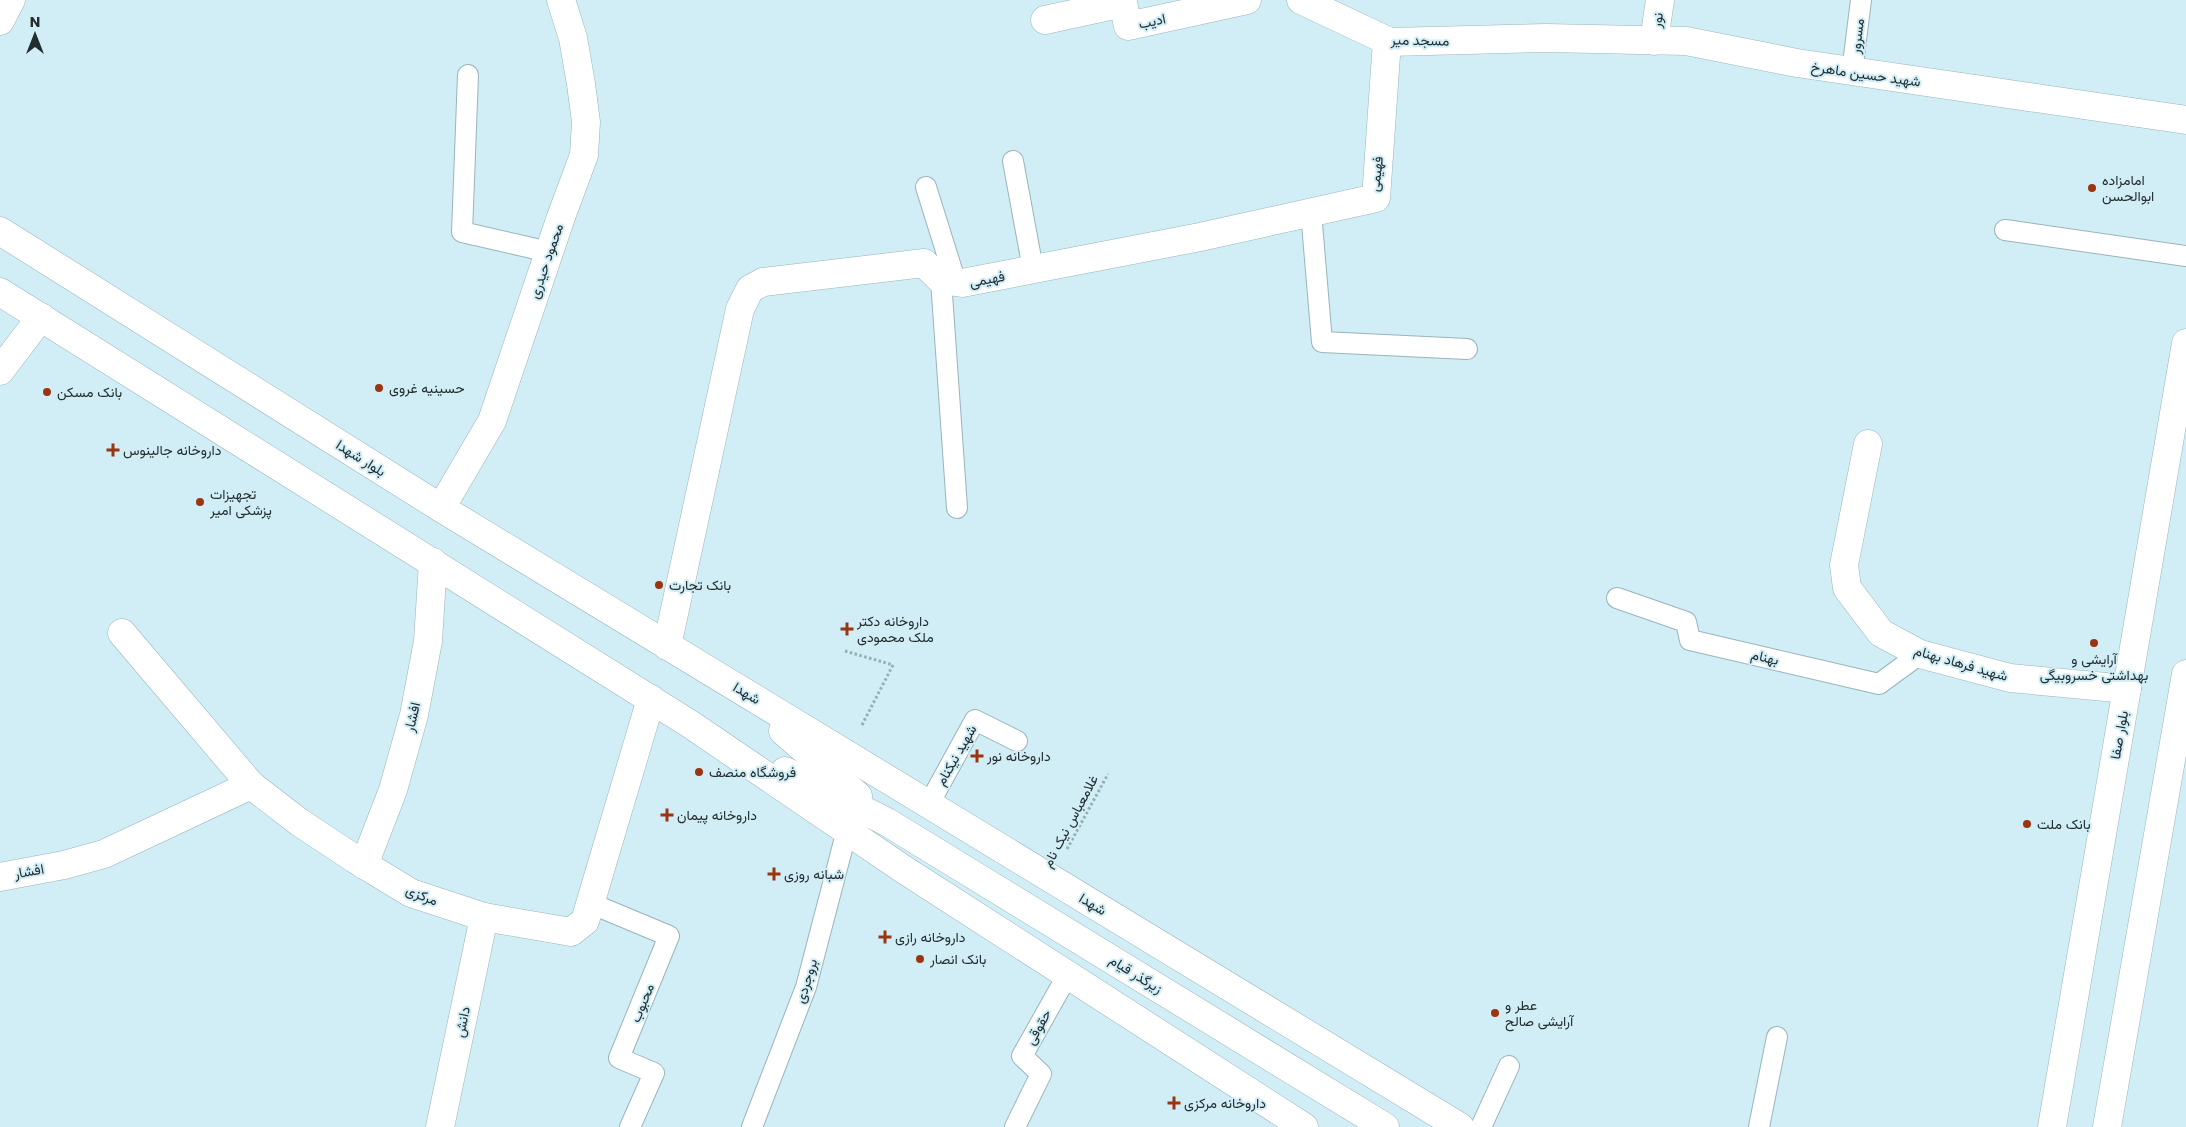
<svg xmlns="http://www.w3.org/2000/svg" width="2186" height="1127" font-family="Poppins,Vazirmatn,sans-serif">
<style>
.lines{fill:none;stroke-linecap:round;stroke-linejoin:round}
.lane-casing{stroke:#99b4bd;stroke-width:22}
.street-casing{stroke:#99b4bd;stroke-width:29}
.secondary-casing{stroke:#99b4bd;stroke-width:29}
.path{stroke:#97adb4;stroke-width:3;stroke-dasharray:2.5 2.5;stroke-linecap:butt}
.lane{stroke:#fff;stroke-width:20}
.street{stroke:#fff;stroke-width:28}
.secondary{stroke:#fff;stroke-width:28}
.poi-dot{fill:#9b3410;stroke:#d1edf6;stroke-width:2}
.labels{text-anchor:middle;stroke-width:4;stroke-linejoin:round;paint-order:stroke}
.street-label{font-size:14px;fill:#222d30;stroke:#d1edf6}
.poi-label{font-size:14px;fill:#222d30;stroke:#d1edf6;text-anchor:start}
</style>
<rect width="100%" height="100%" fill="#d1edf6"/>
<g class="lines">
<g class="lane-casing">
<g id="lane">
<path d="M1852,72L1861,0"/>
<path d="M468,75L462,232L549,252"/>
<path d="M1013,161L1033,269"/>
<path d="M926,187L956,283"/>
<path d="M1311,212L1322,342L1467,349"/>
<path d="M2005,230L2186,256"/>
<path d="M941,280L957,508"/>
<path d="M1617,598L1686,622L1690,640L1879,684L1920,654"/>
<path d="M929,804L975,720L1017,741"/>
<path d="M590,903L669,936L619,1058L654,1073L630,1127"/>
<path d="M752,1127L806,987L847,830"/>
<path d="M1015,1127L1041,1074L1022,1056L1067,976"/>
<path d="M1481,1127L1509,1066"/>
<path d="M1759,1127L1777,1037"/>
</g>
</g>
<g class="street-casing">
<g id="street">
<path d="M1301,0L1390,42L1546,38L1686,41L1797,63L2186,120"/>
<path d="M1045,20L1123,3L1128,26L1247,0"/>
<path d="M0,21L11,0"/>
<path d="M1654,41L1660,0"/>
<path d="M0,371L41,317"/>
<path d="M1868,444L1844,565L1847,588L1881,633L1920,654L2010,678L2127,689"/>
<path d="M441,508L492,421L561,217L584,155L586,122L581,84L573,38L561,0"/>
<path d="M122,633L251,785L299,822L355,859L411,893L484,917L571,932L585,921L651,699"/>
<path d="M667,646L740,309L750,289L763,282L924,263L941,280L962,283L1200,237L1376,198L1387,41"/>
<path d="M364,865L393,790L414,715L428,641L433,562"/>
<path d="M0,877L64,865L104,854L251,785"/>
<path d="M440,1127L484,917"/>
</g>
</g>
<g class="secondary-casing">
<g id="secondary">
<path d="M0,231L441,508L1460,1127"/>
<path d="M0,292L690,724L903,869L1304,1127"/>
<path d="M783,731L858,796"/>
<path d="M785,771L887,822L1385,1127"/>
<path d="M2052,1127L2186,343"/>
<path d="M2107,1127L2186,674"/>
</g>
</g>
<g class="path">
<path d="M845,651L893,665L862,725"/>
<path d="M1067,849L1108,774"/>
</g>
<use href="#lane" class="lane"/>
<use href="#street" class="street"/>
<use href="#secondary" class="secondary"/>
</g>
<g class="poi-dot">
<circle cx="2092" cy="188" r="5"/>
<circle cx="379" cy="388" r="5"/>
<circle cx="47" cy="392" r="5"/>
<path d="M110.5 442.5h5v5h5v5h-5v5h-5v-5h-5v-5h5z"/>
<circle cx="200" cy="502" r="5"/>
<circle cx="659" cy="585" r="5"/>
<path d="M844.5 621.5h5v5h5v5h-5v5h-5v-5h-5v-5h5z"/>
<circle cx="2094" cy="643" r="5"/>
<path d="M974.5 748.5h5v5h5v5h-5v5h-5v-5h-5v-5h5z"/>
<circle cx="699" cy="772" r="5"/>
<path d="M664.5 807.5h5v5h5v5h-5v5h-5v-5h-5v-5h5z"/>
<circle cx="2027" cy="824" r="5"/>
<path d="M771.5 866.5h5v5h5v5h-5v5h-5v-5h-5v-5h5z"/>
<path d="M882.5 929.5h5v5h5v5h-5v5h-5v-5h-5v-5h5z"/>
<circle cx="920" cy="959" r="5"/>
<circle cx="1495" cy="1013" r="5"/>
<path d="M1171.5 1095.5h5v5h5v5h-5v5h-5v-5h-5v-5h5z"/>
</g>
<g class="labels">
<g class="street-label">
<text transform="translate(1657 20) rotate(-81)" y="5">نور</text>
<text transform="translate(1152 21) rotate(-12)" y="5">ادیب</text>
<text transform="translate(1857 36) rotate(-83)" y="5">مسرور</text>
<text transform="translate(1420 40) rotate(1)" y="5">مسجد میر</text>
<text transform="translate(1866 74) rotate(8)" y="5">شهید حسین ماهرخ</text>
<text transform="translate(1376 174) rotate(-83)" y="5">فهیمی</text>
<text transform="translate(546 261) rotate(-71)" y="5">محمود حیدری</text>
<text transform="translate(987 279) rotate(-11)" y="5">فهیمی</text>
<text transform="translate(361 458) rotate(32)" y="5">بلوار شهدا</text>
<text transform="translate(1765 657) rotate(13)" y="5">بهنام</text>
<text transform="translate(1961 663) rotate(16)" y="5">شهید فرهاد بهنام</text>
<text transform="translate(747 693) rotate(31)" y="5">شهدا</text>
<text transform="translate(412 717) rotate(-77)" y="5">افشار</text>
<text transform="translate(2119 735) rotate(-80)" y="5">بلوار صفا</text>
<text transform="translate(956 755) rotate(-60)" y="5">شهید نیکنام</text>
<text transform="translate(1070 821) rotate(-62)" y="5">غلامعباس نیک نام</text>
<text transform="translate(29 871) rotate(-10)" y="5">افشار</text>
<text transform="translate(422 895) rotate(22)" y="5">مرکزی</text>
<text transform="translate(1093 904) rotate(31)" y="5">شهدا</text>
<text transform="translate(1136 974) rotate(32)" y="5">زیرگذر قیام</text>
<text transform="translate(806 981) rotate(-73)" y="5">بروجردی</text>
<text transform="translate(642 1003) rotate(-68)" y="5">محبوب</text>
<text transform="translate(462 1022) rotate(-78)" y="5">دانش</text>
<text transform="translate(1038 1027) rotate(-61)" y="5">حقوقی</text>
</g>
<g class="poi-label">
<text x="2102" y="185">امامزاده<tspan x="2102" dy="16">ابوالحسن</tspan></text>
<text x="389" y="393">حسینیه غروی</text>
<text x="57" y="397">بانک مسکن</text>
<text x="123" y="455">داروخانه جالینوس</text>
<text x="210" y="499">تجهیزات<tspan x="210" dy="16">پزشکی امیر</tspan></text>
<text x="669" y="590">بانک تجارت</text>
<text x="857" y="626">داروخانه دکتر<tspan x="857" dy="16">ملک محمودی</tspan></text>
<text x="2094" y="664" text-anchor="middle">آرایشی و<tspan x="2094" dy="16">بهداشتی خسروبیگی</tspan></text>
<text x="987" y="761">داروخانه نور</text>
<text x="709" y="777">فروشگاه منصف</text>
<text x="677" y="820">داروخانه پیمان</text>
<text x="2037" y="829">بانک ملت</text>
<text x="784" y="879">شبانه روزی</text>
<text x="895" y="942">داروخانه رازی</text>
<text x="930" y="964">بانک انصار</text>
<text x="1505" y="1010">عطر و<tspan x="1505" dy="16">آرایشی صالح</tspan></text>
<text x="1184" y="1108">داروخانه مرکزی</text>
</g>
</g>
<g transform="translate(35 35)" stroke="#d1edf6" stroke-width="4" paint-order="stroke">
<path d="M0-4L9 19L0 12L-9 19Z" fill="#222d30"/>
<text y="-8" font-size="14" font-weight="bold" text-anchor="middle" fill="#222d30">N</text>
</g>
</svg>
